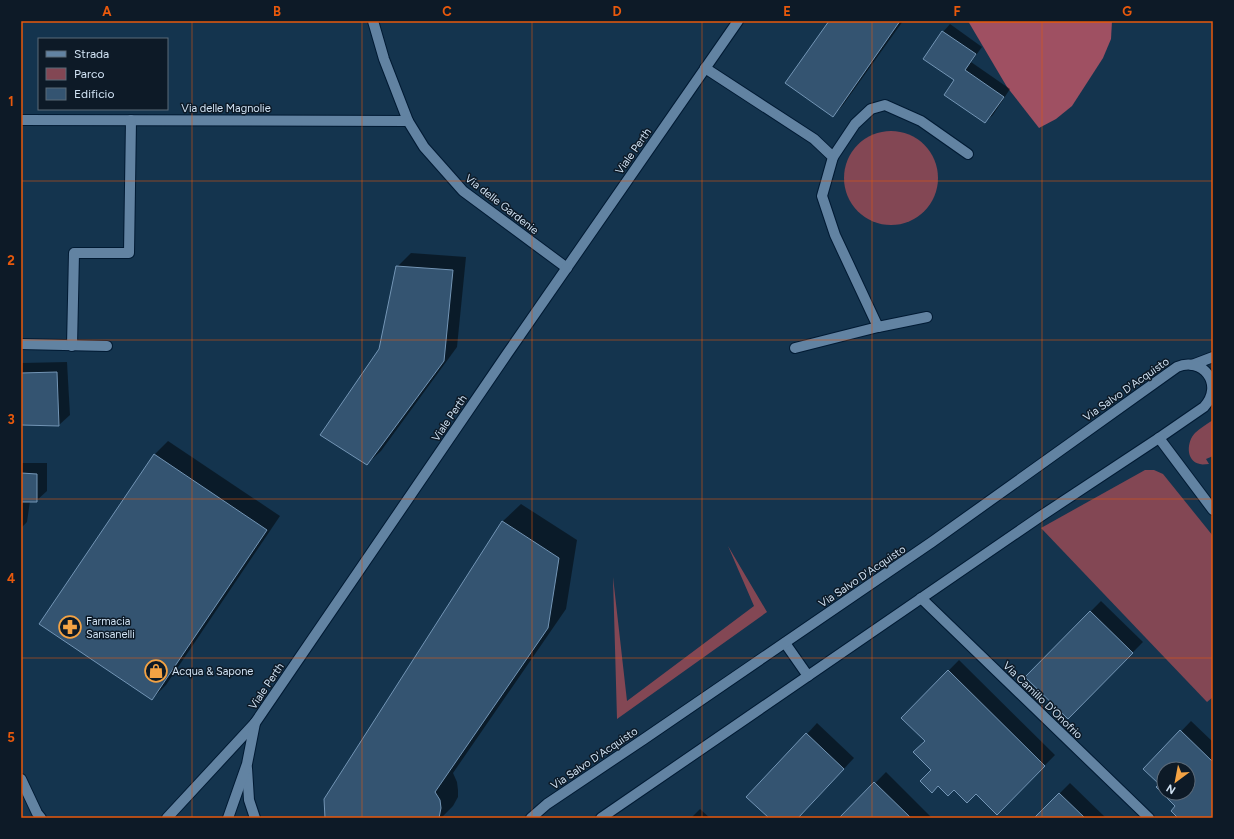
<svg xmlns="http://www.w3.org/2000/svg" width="1234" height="839" font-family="Figtree,sans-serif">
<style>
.green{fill:#834754}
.forest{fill:#9f5062}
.shadow{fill:#0007;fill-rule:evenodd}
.building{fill:#345471;stroke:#7395b5;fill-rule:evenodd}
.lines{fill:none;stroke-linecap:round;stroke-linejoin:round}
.street-casing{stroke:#001a33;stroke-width:12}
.secondary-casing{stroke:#001a33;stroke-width:12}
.street{stroke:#6283a2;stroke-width:10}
.secondary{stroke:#6283a2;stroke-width:10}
.grid{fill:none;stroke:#e8590c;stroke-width:1;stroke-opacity:0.55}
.labels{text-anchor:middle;stroke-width:3;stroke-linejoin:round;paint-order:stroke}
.street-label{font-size:11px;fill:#d0e2f3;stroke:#0d1a27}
.poi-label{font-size:11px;fill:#d0e2f3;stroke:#0d1a27;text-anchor:start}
.neatline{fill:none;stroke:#e8590c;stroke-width:1.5}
.grid-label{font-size:13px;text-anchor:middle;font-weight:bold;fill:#e8590c}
</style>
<rect width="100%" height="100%" fill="#14344e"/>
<g class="green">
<circle cx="891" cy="178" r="47"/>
<path d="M1213,420V456L1206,459L1209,464C1206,464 1202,465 1200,464C1185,461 1187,441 1195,433C1200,428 1207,424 1213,420Z"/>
<path d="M1145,470H1154L1163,474L1213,536V697L1207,702L1041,528Z"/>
<path d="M728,546L767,612L617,719L613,577L627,701L754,606Z"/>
</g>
<path class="forest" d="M968,21H1112L1111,39L1103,58L1072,106L1056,119L1039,128L1007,87Z"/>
<g class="shadow">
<path d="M831,21H903L843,105L833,116Z"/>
<path d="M950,24L982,47L971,62L1010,89L993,115L985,122L955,79L943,32Z"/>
<path d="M411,253L466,257L457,347L381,451L367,464L380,349L397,267Z"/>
<path d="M67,362L70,415L59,425L21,424V363Z"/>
<path d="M168,441L280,516L166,685L152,699L41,624L155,454Z"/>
<path d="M21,463H47V491L36,501H30L27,522L21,528Z"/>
<path d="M521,504L577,540L566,609L453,773L457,782L458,790V797L453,806L441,818H326L325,799L503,521Z"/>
<path d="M1101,601L1143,642L1068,718L1026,677Z"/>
<path d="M959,660L1055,755L997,814L976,793L932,769L926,741L902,718Z"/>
<path d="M1191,721L1213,742V818H1179L1177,806L1157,787L1161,784L1145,769ZM1164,769H1188V793H1164Z"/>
<path d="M817,723L854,758L798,818H771L807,734Z"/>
<path d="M886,772L932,818H841Z"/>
<path d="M1070,783L1106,818H1035Z"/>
<path d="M700,809L710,818H691Z"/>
</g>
<g class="building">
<path d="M829,21H900L833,117L785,83Z"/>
<path d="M942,31L976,54L965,70L1004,97L985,123L944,95L954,80L923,59Z"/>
<path d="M396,266L453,270L444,361L367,465L320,435L379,349Z"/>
<path d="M57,372L59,426L21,425V373Z"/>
<path d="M154,454L267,530L152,700L39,624Z"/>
<path d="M21,473L37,474V502H21V503Z"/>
<path d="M502,521L559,558L548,628L435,792L440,800L441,808L439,818H325L324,799Z"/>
<path d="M1090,611L1133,653L1068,719L1025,677Z"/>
<path d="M948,670L1045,766L997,815L976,794L967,803L954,790L948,796L938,786L932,793L920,781L931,770L913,752L925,741L901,718Z"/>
<path d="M1180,730L1213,762V818H1178L1171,811L1175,806L1156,787L1159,784L1143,769ZM1164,769H1188V793H1164Z"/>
<path d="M806,733L844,769L798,818H769L746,797Z"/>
<path d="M874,782L911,818H839Z"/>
<path d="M1059,793L1085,818H1034Z"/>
</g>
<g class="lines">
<g class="street-casing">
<g id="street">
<path d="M373,21L384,59L408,121L424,147L463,191L567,268"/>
<path d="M705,68L814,139L833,157L822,196L835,235L878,327"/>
<path d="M21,120L408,121"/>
<path d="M833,157L855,124L871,109L885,105L921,121L968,154"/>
<path d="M21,344L107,346"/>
<path d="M72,346L74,253H129L131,120"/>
<path d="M795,348L878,327L927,317"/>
<path d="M1192,365L1213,357"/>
<path d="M1159,438L1213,510"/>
<path d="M921,598L1149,818"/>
<path d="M785,643L808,676"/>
<path d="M21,779L37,813L41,818"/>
<path d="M531,818L547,804L644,739L932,542L1177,367C1202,356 1225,384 1204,407L1159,438L1041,516L601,818"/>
</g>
</g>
<g class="secondary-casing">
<g id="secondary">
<path d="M247,768L249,800L255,818"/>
<path d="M167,818L255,723L507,354L738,21"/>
<path d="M228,818L247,764L255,723"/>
</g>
</g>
<use href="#street" class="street"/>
<use href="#secondary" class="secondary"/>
</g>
<path class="grid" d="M192,21V818M362,21V818M532,21V818M702,21V818M872,21V818M1042,21V818M21,181H1213M21,340H1213M21,499H1213M21,658H1213"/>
<defs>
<g id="pharmacy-ring" transform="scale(1.15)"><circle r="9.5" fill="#0d1a27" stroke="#f4a344" stroke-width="1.5"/><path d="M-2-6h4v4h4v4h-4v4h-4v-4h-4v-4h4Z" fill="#f4a344"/></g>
<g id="shop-ring" transform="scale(1.15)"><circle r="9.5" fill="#0d1a27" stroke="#f4a344" stroke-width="1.5"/><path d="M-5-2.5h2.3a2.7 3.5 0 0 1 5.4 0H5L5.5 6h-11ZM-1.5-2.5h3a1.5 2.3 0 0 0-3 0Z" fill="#f4a344"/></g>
</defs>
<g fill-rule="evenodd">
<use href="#pharmacy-ring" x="70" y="627"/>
<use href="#shop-ring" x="156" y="671"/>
</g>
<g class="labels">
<g class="street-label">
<text x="226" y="112">Via delle Magnolie</text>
<text transform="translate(633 151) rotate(-55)" y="4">Viale Perth</text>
<text transform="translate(502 204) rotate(38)" y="4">Via delle Gardenie</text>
<text transform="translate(1126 389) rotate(-35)" y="4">Via Salvo D'Acquisto</text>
<text transform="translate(449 418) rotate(-56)" y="4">Viale Perth</text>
<text transform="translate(862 576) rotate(-34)" y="4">Via Salvo D'Acquisto</text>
<text transform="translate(266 686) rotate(-56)" y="4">Viale Perth</text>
<text transform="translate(1043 700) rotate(44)" y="4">Via Camillo D'Onofrio</text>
<text transform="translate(594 758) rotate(-34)" y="4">Via Salvo D'Acquisto</text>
</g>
<g class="poi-label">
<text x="86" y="625">Farmacia<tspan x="86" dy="13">Sansanelli</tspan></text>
<text x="172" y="675">Acqua &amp; Sapone</text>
</g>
</g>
<rect width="1234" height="839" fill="none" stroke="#0d1a27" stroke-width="44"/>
<rect x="38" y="38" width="130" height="72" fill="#0d1a27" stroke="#5b6a79"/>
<rect x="46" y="51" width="20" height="6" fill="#6283a2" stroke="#5b6a79"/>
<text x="74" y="58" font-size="12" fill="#d0e2f3">Strada</text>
<rect x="46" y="68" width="20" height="12" fill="#834754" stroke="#5b6a79"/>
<text x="74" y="78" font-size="12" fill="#d0e2f3">Parco</text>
<rect x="46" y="88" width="20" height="12" fill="#345471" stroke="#5b6a79"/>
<text x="74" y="98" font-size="12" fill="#d0e2f3">Edificio</text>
<g transform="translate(1176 781) rotate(212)"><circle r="19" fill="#0d1a27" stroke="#5b6a79"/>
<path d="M0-3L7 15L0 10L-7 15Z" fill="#f4a344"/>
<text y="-6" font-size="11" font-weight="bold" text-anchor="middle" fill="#d0e2f3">N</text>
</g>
<rect x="22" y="22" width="1190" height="795" class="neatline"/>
<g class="grid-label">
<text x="107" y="16">A</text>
<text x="277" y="16">B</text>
<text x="447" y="16">C</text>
<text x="617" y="16">D</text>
<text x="787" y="16">E</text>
<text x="957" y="16">F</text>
<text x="1127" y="16">G</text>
<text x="11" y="106">1</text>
<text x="11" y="265">2</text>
<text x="11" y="424">3</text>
<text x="11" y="583">4</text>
<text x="11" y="742">5</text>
</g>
</svg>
